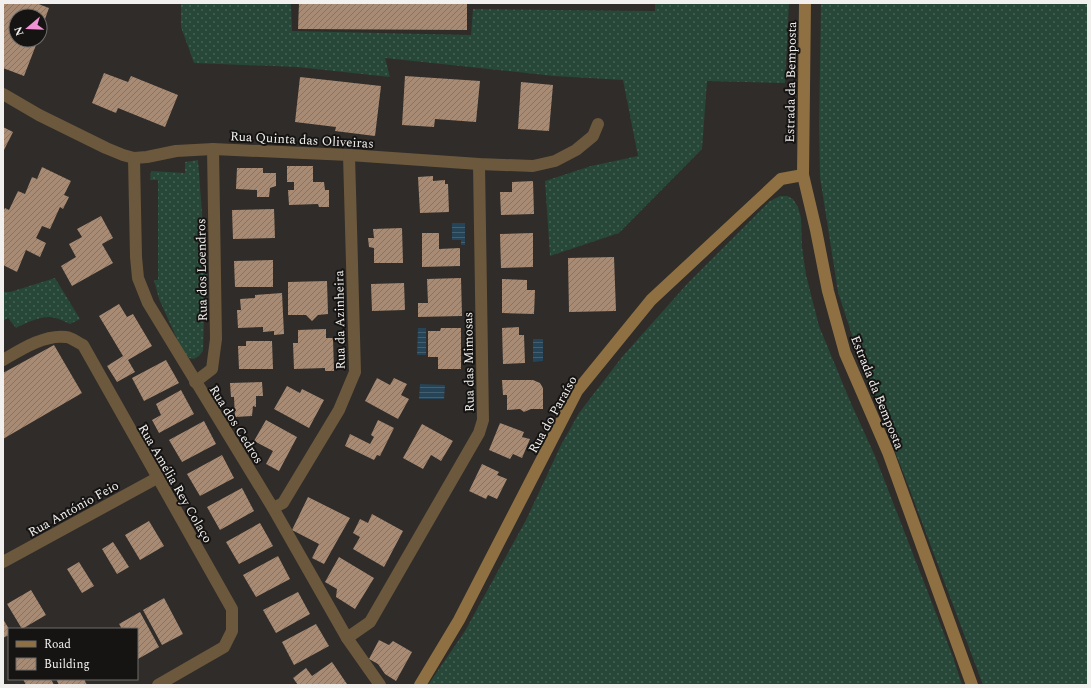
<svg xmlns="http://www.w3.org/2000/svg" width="1091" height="688" font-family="Spectral,serif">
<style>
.grass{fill:url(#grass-dots)}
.water{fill:url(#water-rules)}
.building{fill:url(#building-hatch)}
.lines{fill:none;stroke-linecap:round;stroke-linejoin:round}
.street{stroke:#6c583c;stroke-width:12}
.secondary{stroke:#8f7042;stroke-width:12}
.labels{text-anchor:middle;stroke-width:4;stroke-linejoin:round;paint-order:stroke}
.street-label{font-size:13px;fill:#f2f0ee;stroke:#161413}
</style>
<defs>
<pattern id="grass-dots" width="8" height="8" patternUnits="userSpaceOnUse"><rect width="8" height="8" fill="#274738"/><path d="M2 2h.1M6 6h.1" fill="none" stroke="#476255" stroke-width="1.8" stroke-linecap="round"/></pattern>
<pattern id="water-rules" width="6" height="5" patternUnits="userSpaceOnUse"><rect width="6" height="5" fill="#254457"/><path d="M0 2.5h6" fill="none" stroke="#455f6f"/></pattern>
<pattern id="building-hatch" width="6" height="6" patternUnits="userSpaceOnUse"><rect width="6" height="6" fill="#a88b74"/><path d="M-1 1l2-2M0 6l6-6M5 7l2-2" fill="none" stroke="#877464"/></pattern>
</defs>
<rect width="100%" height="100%" fill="#2f2c29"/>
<g class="grass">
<path d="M181,3H291L292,31L471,35L473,9L655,11V3H789L785,83L707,81L702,149L619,233L550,256L545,181L591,166L638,156L623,80L554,76L385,58L390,77L297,67L194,63L181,27Z"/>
<path d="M821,3H1088V685H983L908,485L862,366L838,292L820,177L819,126Z"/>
<path d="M198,160L207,279V305L204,319L203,351L199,356L194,359L189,358L183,352L159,299L154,280H158V180H150L151,171L185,173V162Z"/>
<path d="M780,196H787L793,199L798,207L801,218L802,247L806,275L819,326L850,401L875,456L953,657L962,685H428L465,631L526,520L561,445L579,413L622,357L687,284L770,201Z"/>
<path d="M55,278L80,319L70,324C64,321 56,317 49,317C38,317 26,323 16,328L8,318L3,321V292H10Z"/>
</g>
<g class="water">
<path d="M452,223H465V245H461V240H452Z"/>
<path d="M418,328H426V355H417Z"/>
<path d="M533,339H543V361L533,362Z"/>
<path d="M420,384L445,385L444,399H419Z"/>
</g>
<g class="building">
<path d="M3,3H36L49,8L40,33V16H16V40H38L24,76L3,68Z"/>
<path d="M299,3H467V30L298,29Z"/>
<path d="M104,73L128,82L131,76L178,95L165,127L118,108L116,113L92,103Z"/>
<path d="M405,76L480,81L476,122L435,119L434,127L402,125Z"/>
<path d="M300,77L381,86L375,136L335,131L336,127L295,122Z"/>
<path d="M521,82L553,85L549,131L518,129Z"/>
<path d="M3,127L13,132L3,152Z"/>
<path d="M287,166H313V182H324L325,190H329V207H319L318,204L289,205L288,190H294V182H287Z"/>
<path d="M42,167L71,181L64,195L69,197L63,209L60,207L50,229L42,226L36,238L46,243L40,257L26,250L17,272L3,265V212L5,208L9,210L18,191L25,194L32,177L37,179Z"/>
<path d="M237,168H263V173H276V186L270,188L269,197H257V190L236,189Z"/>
<path d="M433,176V181L445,180V184H448L449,212L420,213L418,177Z"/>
<path d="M533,181L534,214L501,215L500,192H512V182Z"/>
<path d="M274,209L275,238L233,239L232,210Z"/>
<path d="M101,216L113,238L102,244L113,263L72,286L61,266L76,257L69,244L82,237L77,229Z"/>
<path d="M402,228L403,263H374V248L369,247L368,238H374L373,229Z"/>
<path d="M422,233H439V249L460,248V266L422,267Z"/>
<path d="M533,233V267L501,268L500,234Z"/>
<path d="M614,257L616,311L569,312L568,258Z"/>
<path d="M273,260V287H235L234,261Z"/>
<path d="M461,278L462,316L418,317V303H428L427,279Z"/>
<path d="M502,279L527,280V290H535L534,314L502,313Z"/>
<path d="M327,281L328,314L318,315L312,321L306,315H288V282Z"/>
<path d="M404,283L405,310L372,311L371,284Z"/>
<path d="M282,293L284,334L274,335V331L263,332V327L238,328L237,310H241L240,299L255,298V295Z"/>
<path d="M119,304L127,317L133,314L152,346L128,360L135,372L117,382L107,366L123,356L99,316Z"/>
<path d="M519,327V335H524L525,363L503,364L502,328Z"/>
<path d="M441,328H461V369H438V357H428V331H440Z"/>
<path d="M326,329V338H333L334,371H325V368L294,369L293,343H298V330Z"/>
<path d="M246,341H272L273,369H239L238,346H246Z"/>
<path d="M54,345L82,393L3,439V373Z"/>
<path d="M166,360L179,383L144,401L132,378Z"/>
<path d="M377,378L390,385L394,378L407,384L401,395L409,399L398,419L365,401Z"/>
<path d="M502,380H533L540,383L543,388V409H531L524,412L520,409L507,410V395H503Z"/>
<path d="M262,382L263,396H256V407L253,406L252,416L235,417L234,397H231L230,383Z"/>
<path d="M287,386L300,393L302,389L324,400L309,428L274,409Z"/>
<path d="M181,390L194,414L159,433L152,420L161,415L156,404Z"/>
<path d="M266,420L297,437L279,471L266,464L273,451L254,441Z"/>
<path d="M378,420L394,428L380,456L377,455L374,460L345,446L350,434L370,444L374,437L371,435Z"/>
<path d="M204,421L216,444L182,462L169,440Z"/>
<path d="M500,423L524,432L522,437L530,439L522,458L513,454L510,459L489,450Z"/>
<path d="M422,424L453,441L441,461L431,455L423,469L403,458Z"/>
<path d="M222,455L234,478L200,496L187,474Z"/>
<path d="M482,464L499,472L497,475L507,479L497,499L488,495L486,499L469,491Z"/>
<path d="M242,488L254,511L220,530L207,507Z"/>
<path d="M308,497L350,518L324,564L312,558L319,544L292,530Z"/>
<path d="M372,514L403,531L384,567L353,549L360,537L353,533L360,519L368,523Z"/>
<path d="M149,521L164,546L140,560L125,535Z"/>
<path d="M260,523L273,546L239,564L226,542Z"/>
<path d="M113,542L129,567L117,574L102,549Z"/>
<path d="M278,556L290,579L256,597L243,575Z"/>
<path d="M339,557L374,578L355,609L336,597L337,589L325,582Z"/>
<path d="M79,562L94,586L82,593L67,569Z"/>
<path d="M31,590L46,615L22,629L7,604Z"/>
<path d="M298,592L310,614L276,633L263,610Z"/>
<path d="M164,598L183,634L162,645L143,610Z"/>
<path d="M140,612L159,647L138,659L137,657V629H122L119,624Z"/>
<path d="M3,619L9,629V635L3,638Z"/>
<path d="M316,624L329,646L294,665L282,642Z"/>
<path d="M379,640L389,645L393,641L412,652L396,681L385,674L378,664L369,659Z"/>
<path d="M332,662L347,684L345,685H298L293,678L306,668L312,676Z"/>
<path d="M23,679H51L54,685H26Z"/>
<path d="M56,679H84L87,685H59Z"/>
</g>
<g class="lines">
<g class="street">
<path d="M3,94L39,115L106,148L123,155L134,158L147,157L176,151L213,149L349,155L479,164L533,166L555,161L576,150L593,136L598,124"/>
<path d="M134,158L136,257L138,278L148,303L273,508L347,638L380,685"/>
<path d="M3,360C20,350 45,334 66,337C71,337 78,343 83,345L232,609V631L224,647L158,685"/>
<path d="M195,382L212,369L216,339L213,149"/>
<path d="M273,508L283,503L339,410L355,372L349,155"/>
<path d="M3,562L157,478"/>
<path d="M347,638L370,622L479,433L483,420L479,164"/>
</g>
<g class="secondary">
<path d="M805,3L803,175L816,230L828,291L845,353L888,452L972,685"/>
<path d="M420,685L459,620L577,391L651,300L781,179L803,175"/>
</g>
</g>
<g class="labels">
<g class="street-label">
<text transform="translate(790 82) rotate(-89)" y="5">Estrada da Bemposta</text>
<text transform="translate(302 139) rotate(3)" y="5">Rua Quinta das Oliveiras</text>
<text transform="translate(201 270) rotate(-91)" y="5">Rua dos Loendros</text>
<text transform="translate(339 320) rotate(-91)" y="5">Rua da Azinheira</text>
<text transform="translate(468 362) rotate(-91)" y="5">Rua das Mimosas</text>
<text transform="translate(878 392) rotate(68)" y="5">Estrada da Bemposta</text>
<text transform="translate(552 414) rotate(-61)" y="5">Rua do Paraíso</text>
<text transform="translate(237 424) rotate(58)" y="5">Rua dos Cedros</text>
<text transform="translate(176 483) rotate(60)" y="5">Rua Amélia Rey Colaço</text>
<text transform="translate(73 508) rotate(-29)" y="5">Rua António Feio</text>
</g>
</g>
<rect width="1091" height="688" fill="none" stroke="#f2f0ee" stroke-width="8"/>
<rect x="8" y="628" width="130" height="52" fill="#161413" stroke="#6e6c6b"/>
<rect x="16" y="641" width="20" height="6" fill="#8f7042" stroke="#6e6c6b"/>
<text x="44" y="648" font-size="12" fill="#f2f0ee">Road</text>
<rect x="16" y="658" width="20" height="12" fill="url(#building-hatch)" stroke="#6e6c6b"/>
<text x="44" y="668" font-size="12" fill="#f2f0ee">Building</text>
<g transform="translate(28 28) rotate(251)"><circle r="19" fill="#161413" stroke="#6e6c6b"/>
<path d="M0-3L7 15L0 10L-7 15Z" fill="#f391d5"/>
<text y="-6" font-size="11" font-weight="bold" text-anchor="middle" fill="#f2f0ee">N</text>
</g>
</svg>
